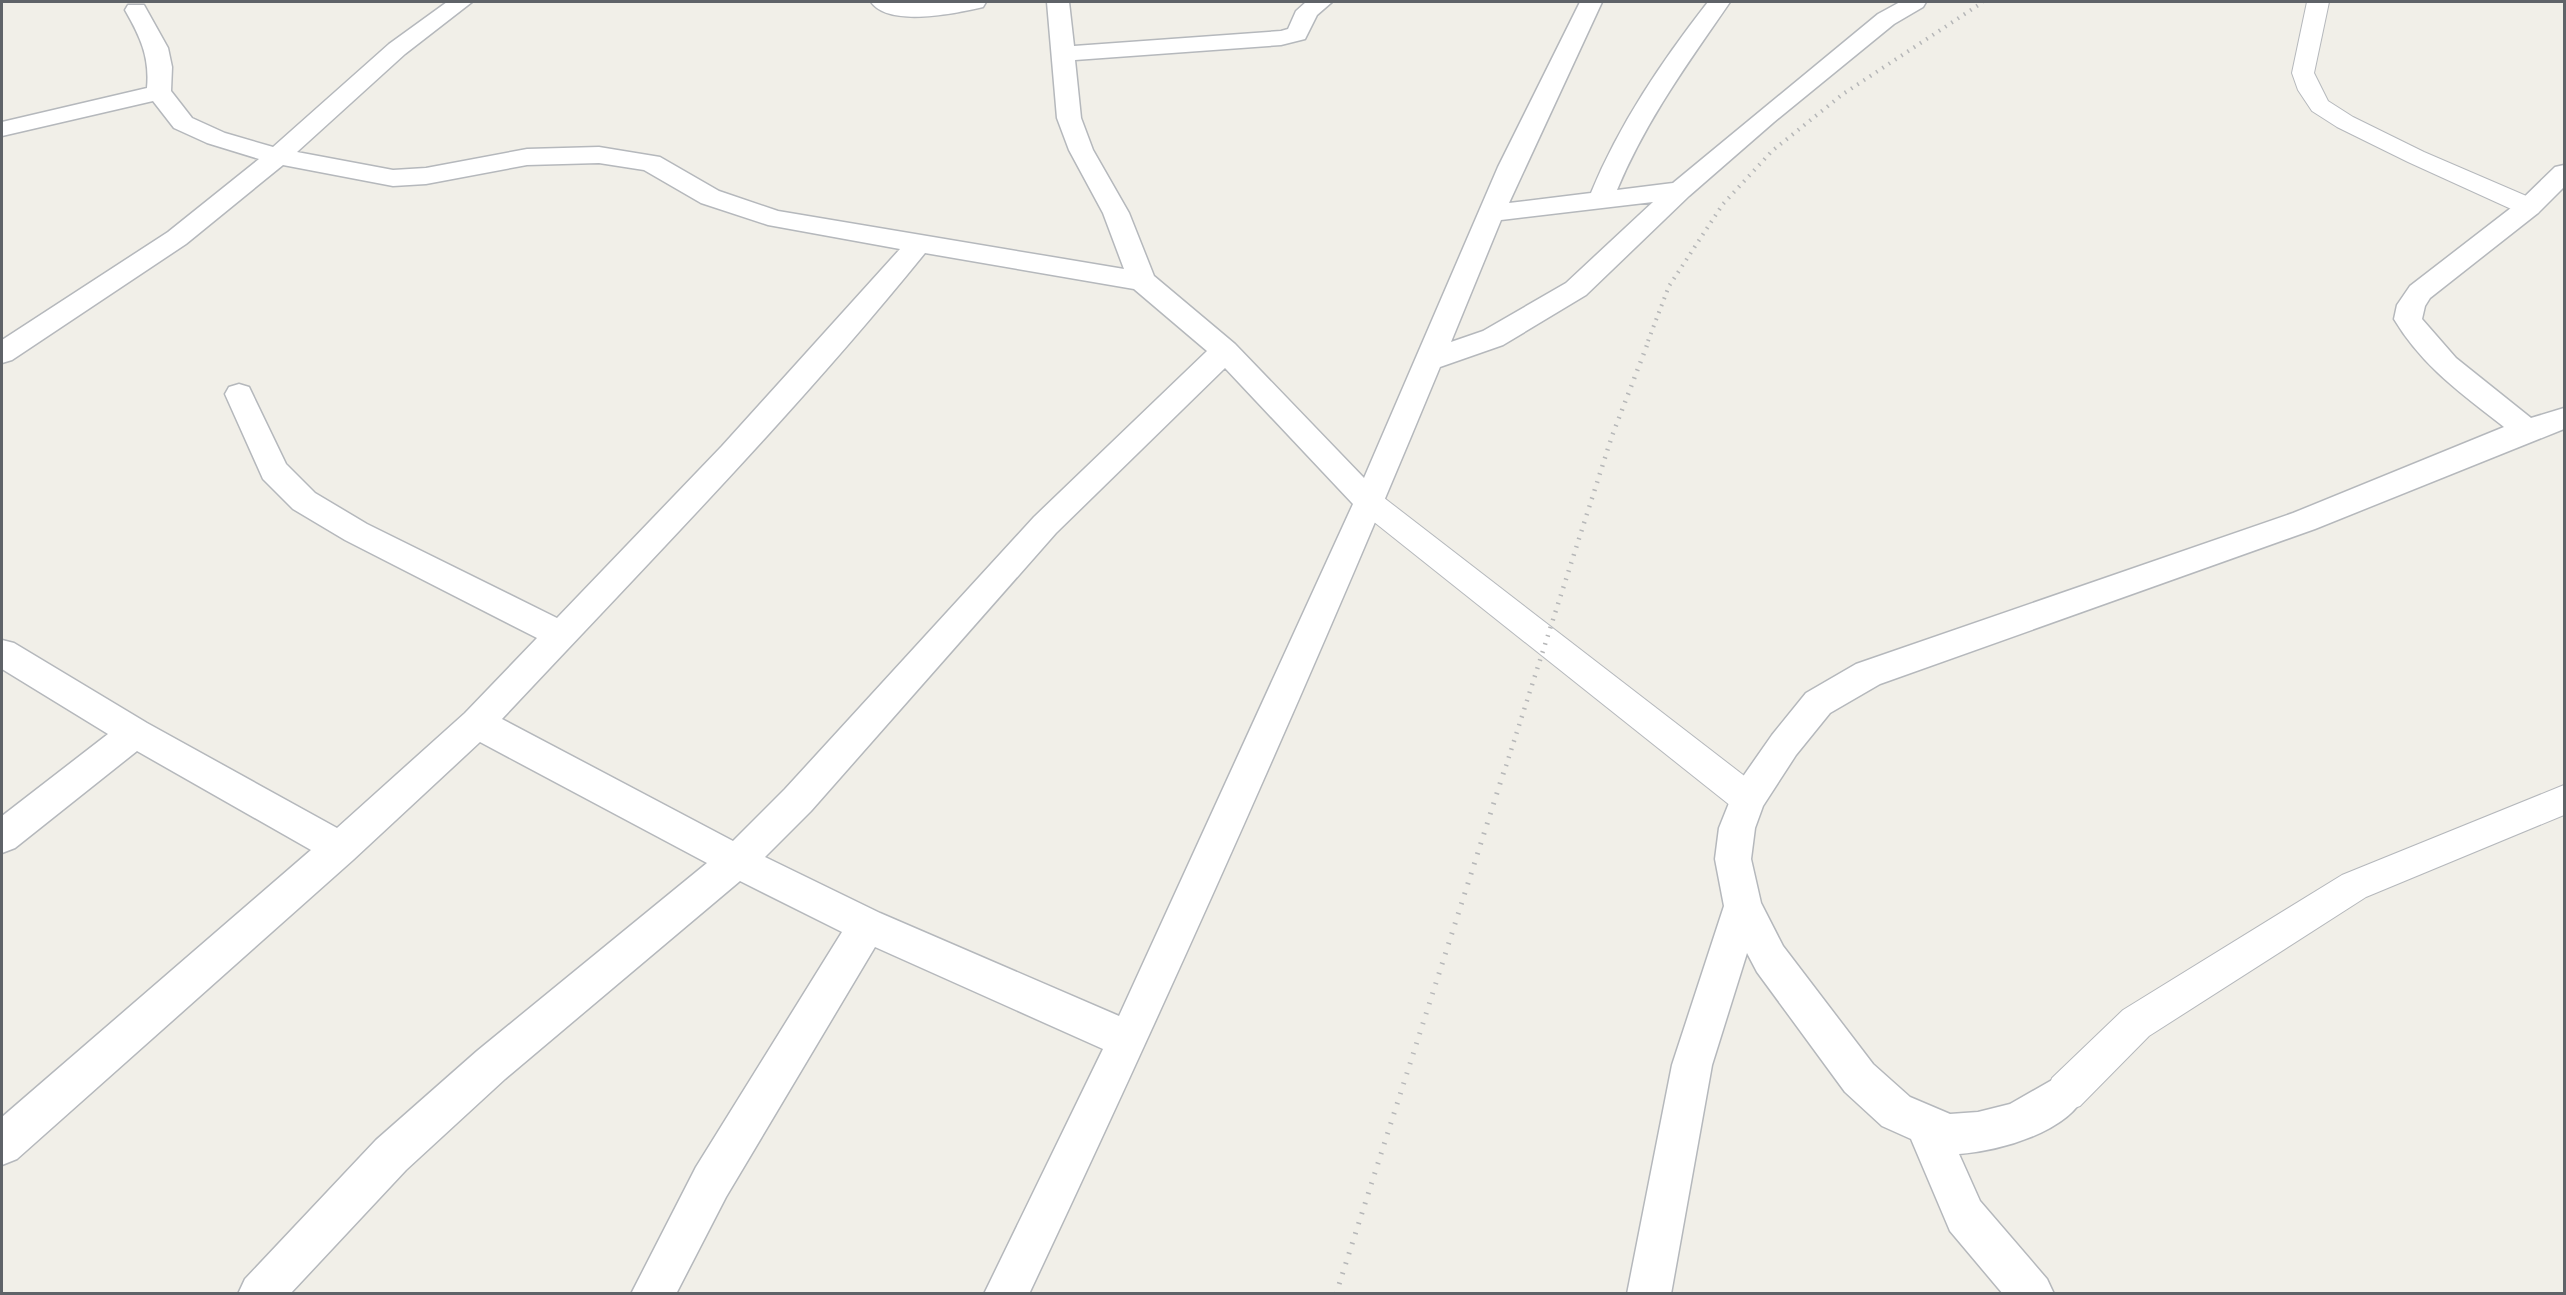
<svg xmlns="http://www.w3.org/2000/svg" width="2566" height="1295" font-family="'Fira Sans',sans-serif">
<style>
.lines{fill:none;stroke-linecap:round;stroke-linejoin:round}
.service-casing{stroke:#b5b8bc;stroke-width:2}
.minor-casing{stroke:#b5b8bc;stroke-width:3}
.service{fill:#fff;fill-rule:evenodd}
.minor{fill:#fff;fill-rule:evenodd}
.rail-far2{stroke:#b6b7b8;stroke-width:4;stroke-dasharray:1.5 6;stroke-linecap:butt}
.rail-far1{stroke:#b6b7b8;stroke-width:4.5;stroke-dasharray:1.5 7;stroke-linecap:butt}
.rail{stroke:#b6b7b8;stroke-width:5;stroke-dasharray:1.5 9;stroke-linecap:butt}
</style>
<rect width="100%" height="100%" fill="#f1efe8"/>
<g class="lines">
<g class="service-casing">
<g id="service">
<path d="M2307,2H2329L2314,73L2328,101L2353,117L2424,152L2538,201L2541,207L2538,213L2529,215L2520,213L2408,162L2337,127L2312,111L2298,90L2292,73Z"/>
<path d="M1369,491L1379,494L1760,788L1765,799L1760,810L1748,814L1736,810L1359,510L1354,502L1359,494Z"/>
<path d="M2564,785V815L2366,897L2149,1036L2080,1106L2066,1111L2052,1106L2047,1092L2052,1078L2123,1010L2342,875Z"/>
</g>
</g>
<g class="minor-casing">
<g id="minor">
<path d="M447,2H472L405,54L297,152L393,170L426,168L527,149L599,147L660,157L719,191L778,211L1124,269L1103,213L1069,150L1057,118L1047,2H1069L1074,46L1281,31L1288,29L1296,11L1306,2H1332L1317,15L1305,39L1281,45L1075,60L1081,118L1093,150L1129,213L1154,276L1235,344L1364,478L1498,167L1580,2H1602L1509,203L1591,193C1620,123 1662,61 1708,2H1730C1688,63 1646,120 1617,190L1673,183L1878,14L1900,2H1926L1923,7L1894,24L1774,122L1689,196L1586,295L1503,345L1440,367C1311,679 1173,988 1029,1294H984L1103,1049L875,947L726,1197L676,1294H631L696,1167L842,932L740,881L505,1079L406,1170L290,1294H238L245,1279L376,1140L477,1051L707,863L480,742L353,860L17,1159L2,1165V1117L311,850L137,751L15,848L2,853V816L108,734L2,669V640L14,643L147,723L337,828L465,713L537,638L345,540L293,509L263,479L225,394L229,387L239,384L249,387L286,464L315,493L367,524L557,618L722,446L900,249L768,225L701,203L644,170L599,163L527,165L426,184L393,186L283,165L186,244L12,360L2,363V340L168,232L259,159L207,143L174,128L153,101L2,136V122L147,88C150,57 140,36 125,10L128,5H144L168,48L172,67L171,91L192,118L225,133L273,147L389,44ZM1653,202L1566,283L1483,331L1451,342L1501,220ZM925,253L1134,289L1207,351L1034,517L785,789L733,841L502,719C645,566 793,416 925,253ZM1225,368L1353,504L1119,1016L880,913L765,857L811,811L1056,533Z"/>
<path d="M871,2H986L983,7C957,13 889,28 871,2Z"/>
<path d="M2564,165V187L2538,213L2430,298L2425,306L2422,319L2456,358L2531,418L2564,408V429L2315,529L1880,684L1830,713L1796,755L1763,806L1755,828L1751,859L1761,903L1783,946L1873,1064L1910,1097L1950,1114L1978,1112L2010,1104L2066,1072L2080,1078L2086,1092C2070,1132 1999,1151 1959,1154L1980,1201L2047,1279L2054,1294H2003L1950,1231L1911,1139L1882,1126L1845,1092L1757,972L1747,953L1712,1065L1671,1294H1627L1672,1065L1724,906L1715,859L1719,828L1735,788L1772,735L1806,693L1856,664L2293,513L2504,427C2462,394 2422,366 2394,319L2397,305L2410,286L2520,201L2555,167Z"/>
</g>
</g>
<use href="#service" class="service"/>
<use href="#minor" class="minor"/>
<path class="rail-far2" d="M1648,341L1669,286L1723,204L1772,151L1843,94L1983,2"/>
<path class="rail-far1" d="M1506,766L1612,436L1649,340"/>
<path class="rail" d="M1336,1294L1506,765"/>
</g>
<rect width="2566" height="1295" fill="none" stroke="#5f6368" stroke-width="6"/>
</svg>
